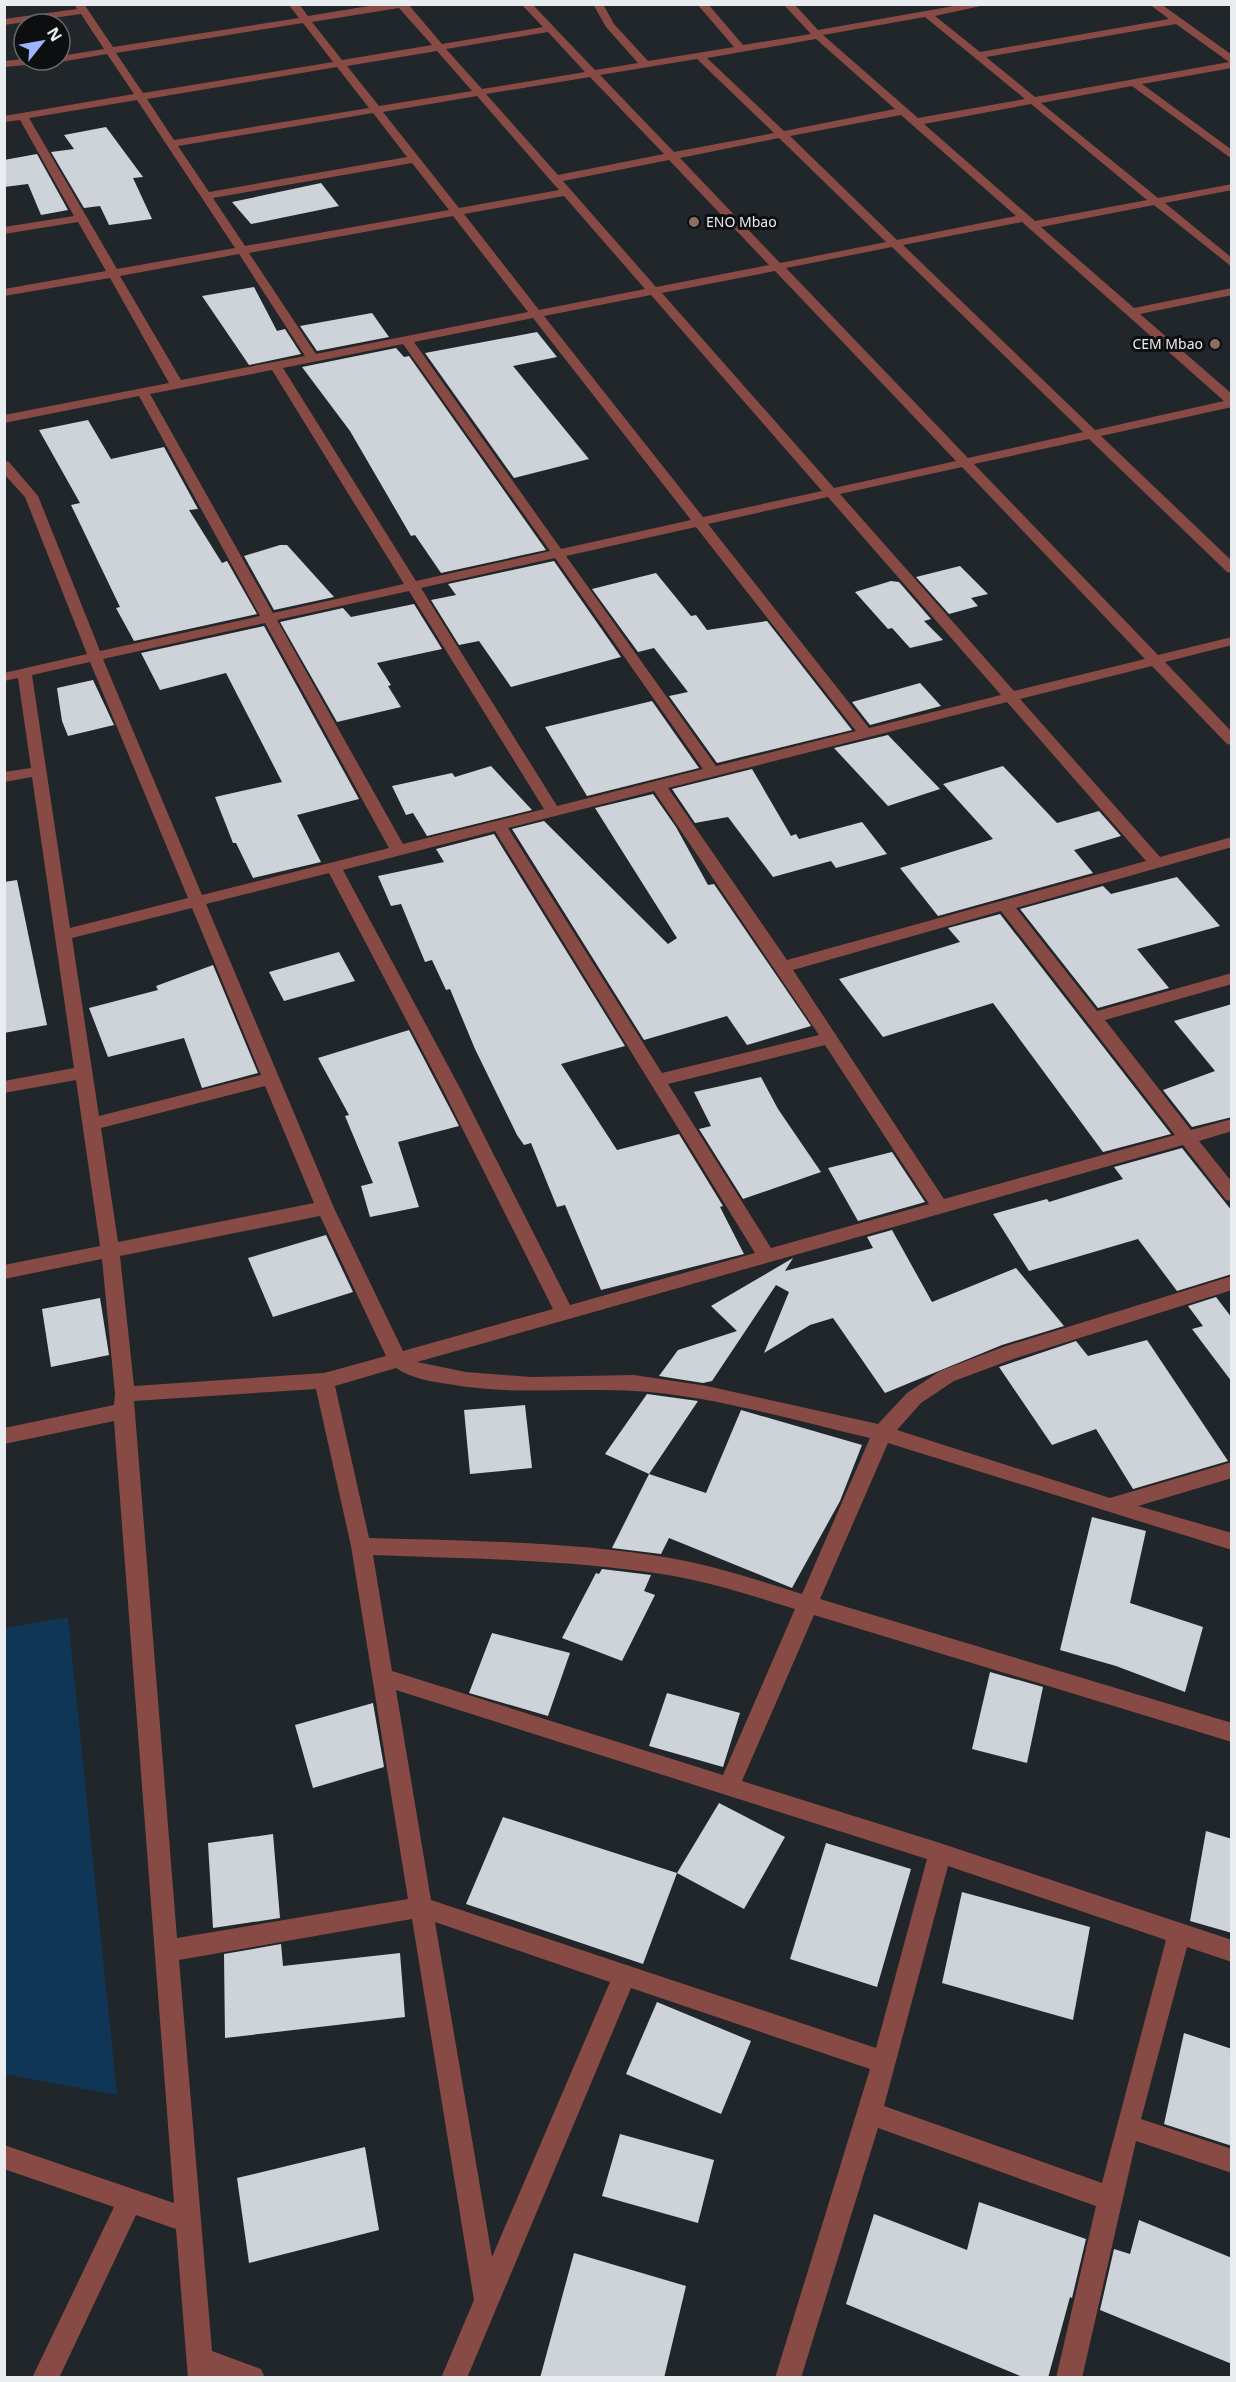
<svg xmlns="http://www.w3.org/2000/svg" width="1236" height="2382" font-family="'Noto Sans',sans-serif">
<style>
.green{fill:#103657}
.building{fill:#cdd3d8}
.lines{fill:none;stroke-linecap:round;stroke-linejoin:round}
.street{fill:#884a44;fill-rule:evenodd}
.education-dot{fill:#8d6e63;stroke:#0d0e10;stroke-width:2}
.labels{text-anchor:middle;stroke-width:6;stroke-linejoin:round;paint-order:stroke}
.far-poi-label{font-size:14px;fill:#eaedf0;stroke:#0d0e10;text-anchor:start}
</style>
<rect width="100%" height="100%" fill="#21262a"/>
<path class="green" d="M68,1617L117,2095L5,2074V1628Z"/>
<g class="building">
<path d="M106,127L143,177L133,178L152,219L109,225L100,206L84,208L51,152L74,149L64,135Z"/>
<path d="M37,154L68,210L41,215L28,184L4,187V160Z"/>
<path d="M321,183L339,206L251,224L232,202Z"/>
<path d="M254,287L277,331L285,329L301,354L249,365L202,296Z"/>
<path d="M372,313L389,337L317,351L300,326Z"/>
<path d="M537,332L557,357L513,366L589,459L514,478L425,353Z"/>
<path d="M396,348L404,357L409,356L546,550L441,573L415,535L411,536L350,431L302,367Z"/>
<path d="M88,420L111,459L164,447L198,509L189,510L222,563L227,561L257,614L134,641L116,608L120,607L71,505L80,503L39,430Z"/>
<path d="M280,545H287L334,597L274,610L244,556Z"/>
<path d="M554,561L621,657L511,687L479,641L459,645L431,600L456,595L448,584Z"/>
<path d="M960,566L988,594L971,598L978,606L949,614L916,577Z"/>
<path d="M656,573L691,616L696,615L707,630L767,621L852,730L717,763L669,696L688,692L654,648L638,652L592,589Z"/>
<path d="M891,581L899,582L931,619L924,621L943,640L910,648L892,628L888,629L855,592Z"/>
<path d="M414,604L442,649L377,663L391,685L388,686L401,707L337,722L280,622L343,608L351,617Z"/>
<path d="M264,626L359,799L297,815L321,862L253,878L236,843H233L215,797L282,782L226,673L160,690L141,653Z"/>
<path d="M93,680L114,725L68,736L62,721L57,688Z"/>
<path d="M920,683L941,706L870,725L852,702Z"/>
<path d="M652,701L699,768L587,796L545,727Z"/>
<path d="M888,735L940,789L888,806L834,748Z"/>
<path d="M491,766L532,810L427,836L413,813L406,815L392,786L452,773L455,777Z"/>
<path d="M1003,766L1057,823L1099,811L1121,836L1074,850L1093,873L938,916L900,868L993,839L943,784Z"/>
<path d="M752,769L791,836L796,834L799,839L862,822L887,854L836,868L831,861L773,877L728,817L695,823L672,789Z"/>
<path d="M653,794L676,827L708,885L714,884L811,1026L747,1045L727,1016L644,1040L512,829L544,821L668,944L677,938L595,808Z"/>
<path d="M494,834L625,1046L561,1064L617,1150L679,1134L723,1206L720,1207L744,1254L601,1290L565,1205L557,1207L531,1143L524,1145L517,1135L475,1049L450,989L446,990L432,960L425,962L401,904L391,906L378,876L444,862L436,849Z"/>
<path d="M1177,877L1220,926L1137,949L1169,988L1098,1008L1020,909L1103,886L1111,894Z"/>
<path d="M17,880L47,1025L4,1033V882Z"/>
<path d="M1000,914L1171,1134L1103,1152L993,1003L883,1037L839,979L960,942L948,928Z"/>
<path d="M339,952L355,981L284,1001L269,972Z"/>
<path d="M213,965L258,1073L202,1088L184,1038L108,1057L89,1008L158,990L156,986Z"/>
<path d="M1232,1004V1117L1192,1127L1163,1090L1215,1071L1174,1021Z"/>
<path d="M409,1030L459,1126L398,1142L419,1207L370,1217L361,1186L373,1183L345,1116L349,1115L318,1058Z"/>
<path d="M761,1077L778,1109L821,1172L743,1199L699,1129L711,1126L694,1092Z"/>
<path d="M1182,1148L1232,1211V1274L1177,1291L1138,1239L1029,1271L993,1214L1047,1199L1049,1202L1123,1179L1114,1167Z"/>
<path d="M892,1152L925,1202L858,1221L828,1168Z"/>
<path d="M892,1230L932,1302L1016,1268L1064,1326L1002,1345L885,1393L833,1318L810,1325L764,1353L789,1292L776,1285L712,1381L703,1383L659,1376L678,1350L737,1331L711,1306L793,1258L785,1271L873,1248L867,1237Z"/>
<path d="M326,1235L353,1292L273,1317L248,1258Z"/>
<path d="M1216,1297L1232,1318V1382L1192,1329L1203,1326L1188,1306Z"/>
<path d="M100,1298L109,1355L51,1367L42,1309Z"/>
<path d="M1147,1340L1228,1461L1133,1489L1096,1429L1052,1445L999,1367L1076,1341L1088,1356Z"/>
<path d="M647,1394L698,1401L649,1474L605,1454Z"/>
<path d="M525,1405L532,1468L470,1474L464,1410Z"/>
<path d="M741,1410L862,1445L840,1501L792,1588L669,1538L661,1554L612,1548L649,1474L706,1493Z"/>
<path d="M1092,1517L1146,1531L1130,1603L1203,1627L1185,1692L1116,1666L1060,1650Z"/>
<path d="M602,1569L651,1575L644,1591L655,1595L622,1661L562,1638L596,1573L599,1574Z"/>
<path d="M492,1633L570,1653L548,1716L469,1693Z"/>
<path d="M990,1672L1043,1687L1027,1763L972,1749Z"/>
<path d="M667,1693L740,1713L723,1767L649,1746Z"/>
<path d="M373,1703L384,1767L313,1788L295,1725Z"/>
<path d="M719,1803L785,1837L744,1909L677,1873Z"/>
<path d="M503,1817L677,1873L643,1964L466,1904Z"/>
<path d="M1206,1831L1232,1839V1933L1190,1921Z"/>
<path d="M273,1834L280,1918L213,1928L208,1843Z"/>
<path d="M826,1843L911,1869L877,1987L790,1959Z"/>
<path d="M962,1892L1090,1927L1073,2020L942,1983Z"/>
<path d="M281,1944L283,1966L400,1953L405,2017L225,2038L224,1954Z"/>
<path d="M657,2002L751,2041L721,2114L626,2074Z"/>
<path d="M1184,2033L1232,2049V2146L1164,2124Z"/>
<path d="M620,2134L714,2160L698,2223L602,2196Z"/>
<path d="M365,2147L379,2230L249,2263L237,2178Z"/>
<path d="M979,2202L1086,2239L1072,2298L1070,2297L1048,2378H1025L846,2304L874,2214L967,2250Z"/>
<path d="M1139,2220L1232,2258V2364L1100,2310L1114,2249L1130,2254Z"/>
<path d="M574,2253L686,2286L664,2378H540Z"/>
</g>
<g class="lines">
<g class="street">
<path d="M74,4H84L113,47L299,18L288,4H299L308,16L381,4H408L442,44L543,27L521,4H532L595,70L638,63L606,27L593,4H603L614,24L648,61L734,47L697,4H708L743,45L811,34L783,4H794L818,30L965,4H990L935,16L980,52L1169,19L1149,4H1161L1232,55V68L1142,84L1232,150V159L1132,86L1041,103L1158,198L1232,184V190L1165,203L1232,258V267L1154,205L1041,227L1134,308L1232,288V295L1140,314L1232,394V407L1101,436L1232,561V573L1227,572L1089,439L974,464L1158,655L1232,637V645L1165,662L1232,732V745L1227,744L1152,666L1020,699L1160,857L1232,837V847L1016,908L1097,1011L1232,973V984L1105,1020L1191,1130L1232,1119V1131L1199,1141L1232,1182V1201L1226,1200L1183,1145L417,1362L466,1372L531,1377L634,1375L707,1386L878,1424L907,1393L940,1371L1003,1347L1232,1276V1290L1016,1358L954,1381L921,1403L897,1430L1110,1498L1232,1462V1478L1138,1506L1232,1533V1550L888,1443L820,1599L1232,1723V1742L814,1615L742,1781L940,1843L1232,1940V1962L1187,1947L1141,2119L1232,2149V2173L1136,2141L1082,2378H1056L1096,2206L878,2128L801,2378H775L870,2069L631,1988L467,2378H441L474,2300L412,1919L179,1960L212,2351L261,2369L265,2378H188L176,2229L136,2215L59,2378H32L114,2207L4,2169V2145L174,2203L114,1421L4,1444V1428L114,1405L115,1394L102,1259L4,1279V1265L100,1246L76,1080L4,1093V1081L74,1068L32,777L4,782V772L31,768L18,678L4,681V673L87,654L25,497L4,474V461L9,462L38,496L100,651L260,616L139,396L4,423V415L169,383L110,278L4,296V289L106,271L78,222L4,234V227L74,216L20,120L4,122V116L134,94L107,54L60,62L56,60H60V56L104,49L81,14L4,25V19L77,9ZM399,8L432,45L342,60L312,22ZM925,17L1025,99L918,118L823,35ZM303,23L333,62L143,93L116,53ZM1176,24L1229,62L1035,97L986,57ZM548,32L585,72L482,89L446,49ZM816,39L895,109L784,131L707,58ZM437,51L472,91L379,106L347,66ZM697,59L774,133L674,152L600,75ZM337,67L369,108L174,140L147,99ZM590,77L664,154L558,175L486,94ZM477,96L551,181L559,190L459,208L383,112ZM137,100L235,248L117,269L29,118ZM1031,104L1147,200L1035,221L924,124ZM373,113L407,157L209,192L178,146ZM901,115L1016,216L897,240L790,136ZM779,138L886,242L780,263L680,158ZM669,160L769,265L656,287L563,181ZM412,163L449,210L245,246L213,198ZM564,196L645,289L539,310L464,214ZM453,216L528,312L316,354L249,253ZM1022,222L1224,401L1095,430L903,245ZM892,247L1083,432L968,458L786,268ZM239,254L305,356L181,380L120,276ZM775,271L956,461L834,488L662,293ZM651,295L822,491L703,517L544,316ZM533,318L691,520L561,549L414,342ZM403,344L550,551L416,581L283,368ZM272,370L404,584L273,613L150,394ZM962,467L1145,659L1014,691L840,494ZM828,497L1001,695L869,728L708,524ZM696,527L856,731L716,766L566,556ZM555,558L703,769L557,806L421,588ZM409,591L544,809L403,844L277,620ZM265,623L389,848L202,895L103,659ZM90,662L188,898L70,928L32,675ZM1007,702L1146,861L787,960L668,788ZM654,791L819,1035L662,1073L508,828ZM495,831L755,1253L570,1305L461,1090L343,870ZM329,873L443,1090L553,1309L403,1351L334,1208L206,904ZM192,908L261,1075L99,1116L72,938ZM1001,911L1175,1135L944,1199L793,970ZM825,1045L929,1204L771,1248L668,1084ZM265,1086L314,1203L118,1242L101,1128ZM320,1216L386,1356L324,1373L134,1386L120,1256ZM396,1368C413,1379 429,1381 448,1384C513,1396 570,1387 634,1391C711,1395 794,1421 870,1438L802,1594C758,1580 715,1566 670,1558C571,1541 469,1541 369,1538L335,1386ZM316,1389L351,1546L408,1899L177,1938L134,1401ZM373,1555C471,1559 570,1559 668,1575C711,1582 753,1596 795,1609L723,1775L392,1671ZM396,1690L927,1859L876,2048L431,1900ZM948,1866L1166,1940L1102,2183L884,2106ZM435,1922L610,1982L492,2257Z"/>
<path d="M24,59V60H53L48,63L4,67V61Z"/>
</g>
</g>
<g class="education-dot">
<circle cx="694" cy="222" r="6"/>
<circle cx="1215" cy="344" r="6"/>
</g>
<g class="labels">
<g class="far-poi-label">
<text x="706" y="227">ENO Mbao</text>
<text x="1203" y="349" text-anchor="end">CEM Mbao</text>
</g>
</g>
<rect width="1236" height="2382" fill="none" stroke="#eaedf0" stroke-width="12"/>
<g transform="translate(42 42) rotate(59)"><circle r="28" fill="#0d0e10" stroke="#65676a" stroke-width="1.5"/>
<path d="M0-4.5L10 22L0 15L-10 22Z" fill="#9bb5fd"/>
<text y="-9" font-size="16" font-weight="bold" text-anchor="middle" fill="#eaedf0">N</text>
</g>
</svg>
